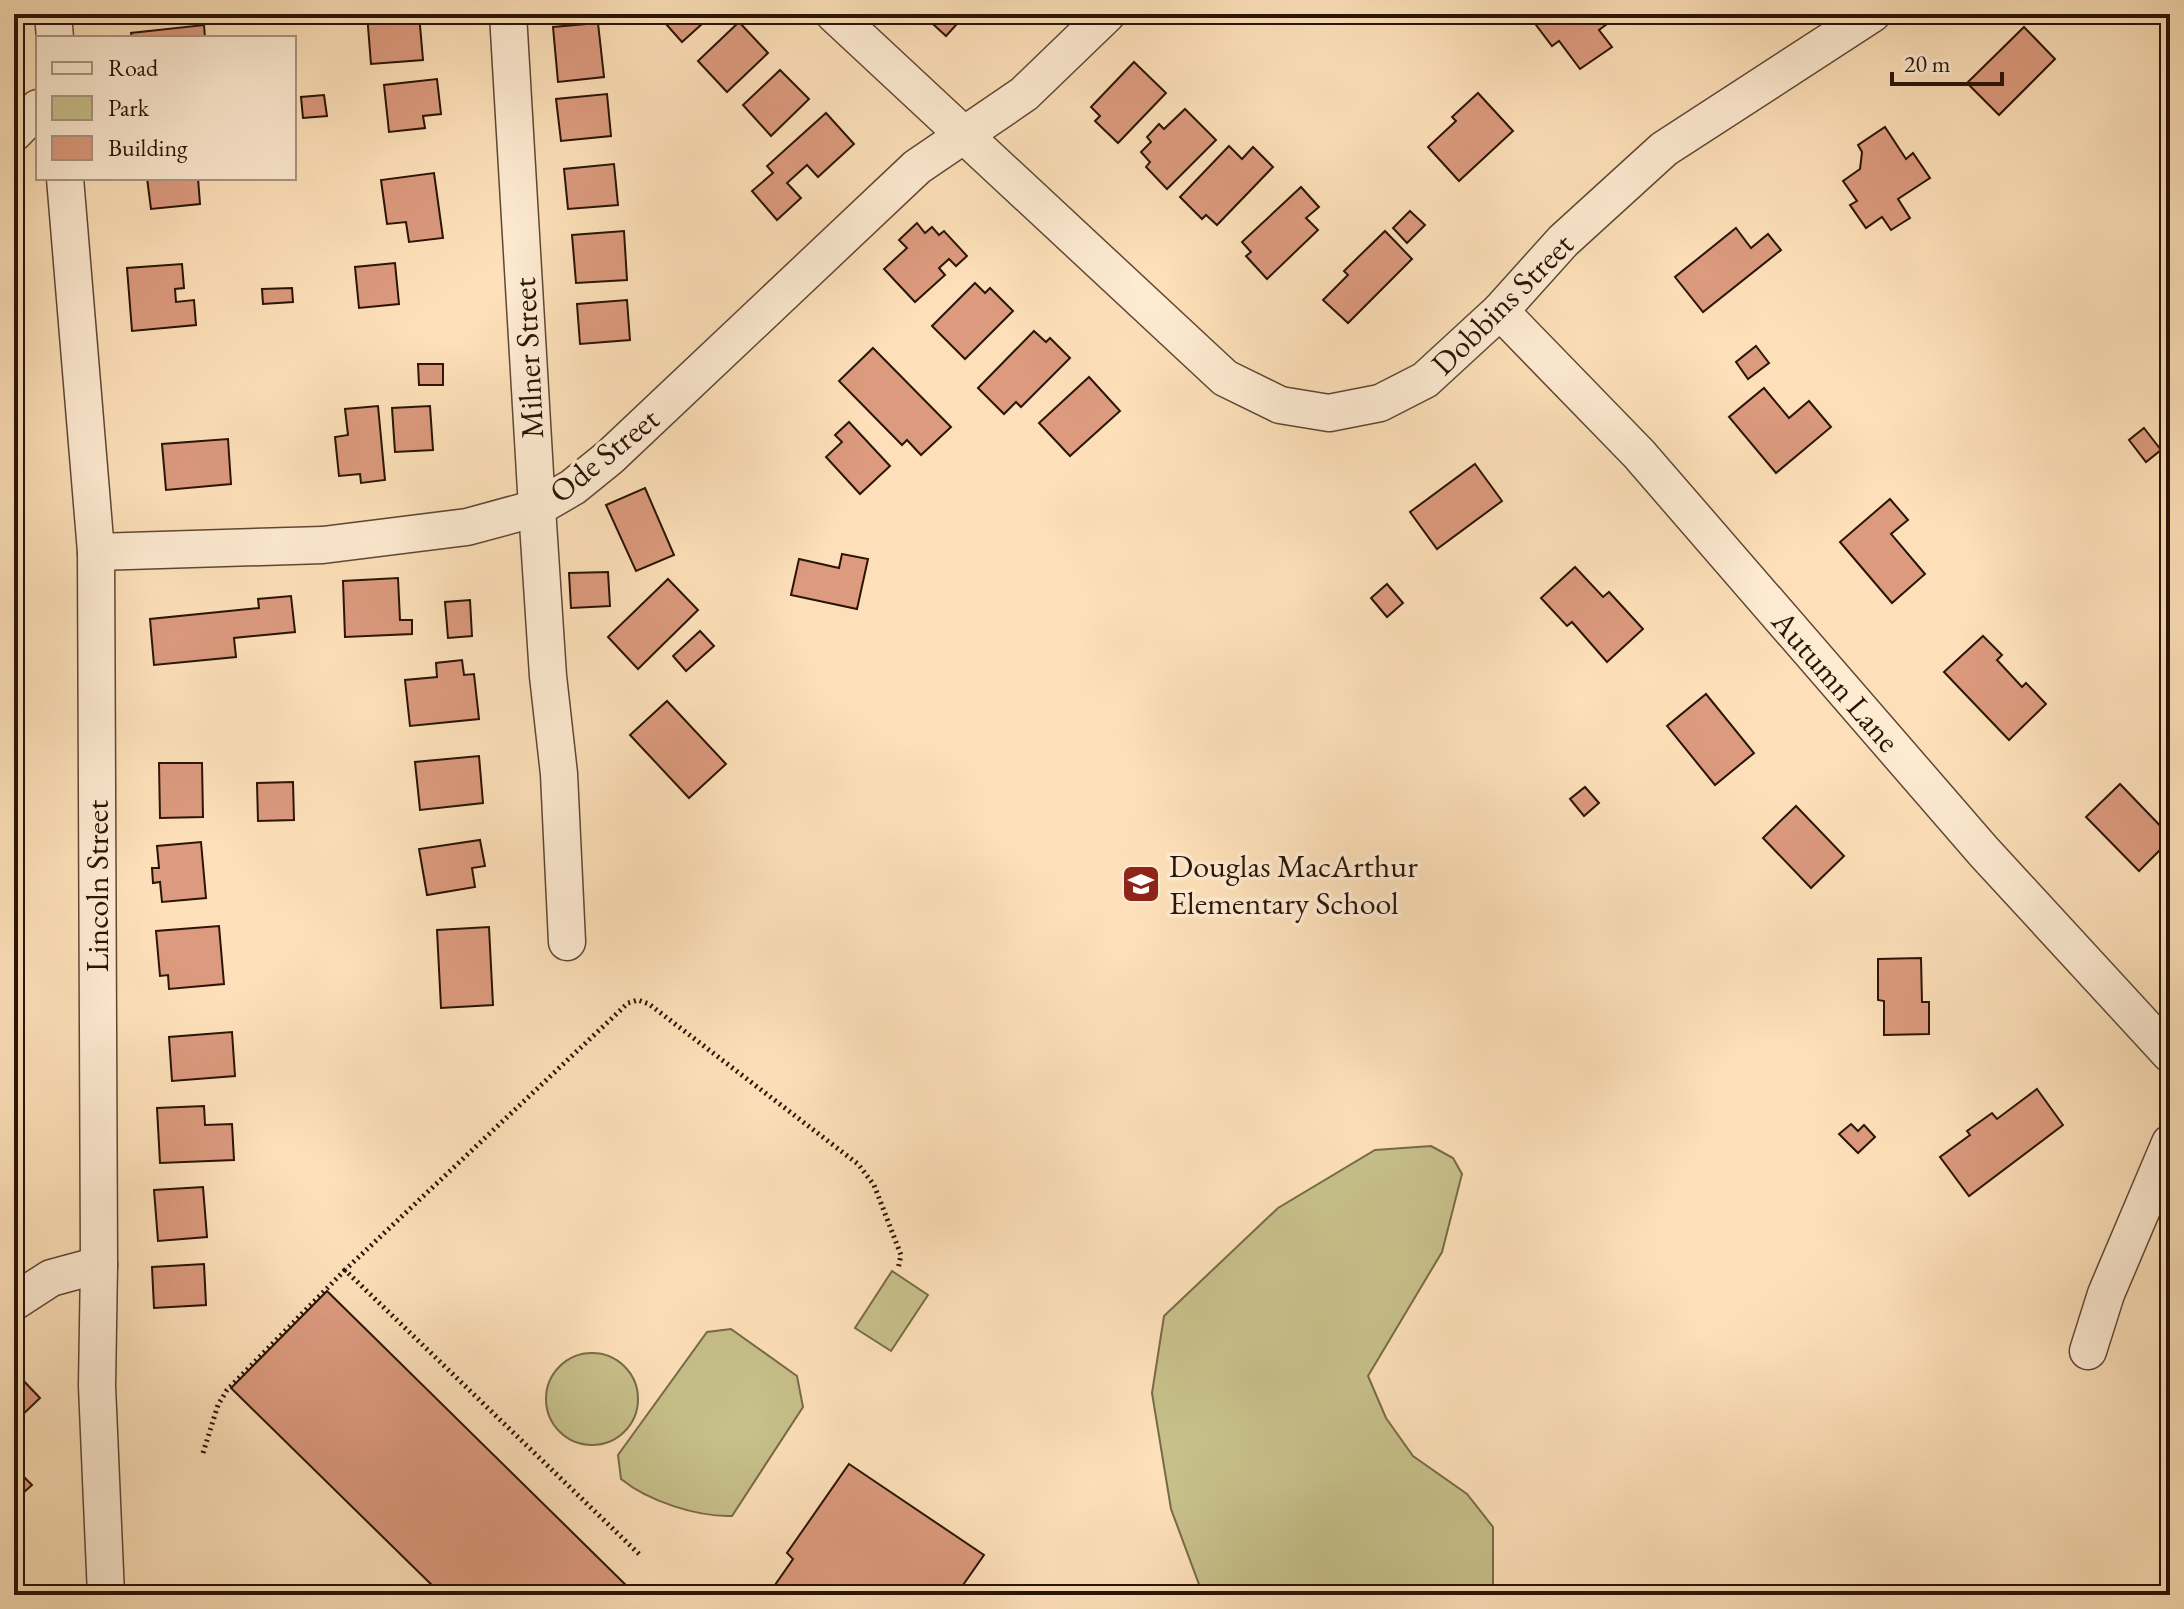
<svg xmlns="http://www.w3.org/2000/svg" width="2184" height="1609" font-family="'EB Garamond',serif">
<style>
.green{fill:#c7c08a;stroke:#786a48;stroke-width:2}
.building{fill:#dc9a7e;stroke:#2a1406;stroke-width:2}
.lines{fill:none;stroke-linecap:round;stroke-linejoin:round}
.minor-casing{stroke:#5f4733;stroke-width:39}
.path{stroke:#2a1406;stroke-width:5;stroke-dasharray:2 4;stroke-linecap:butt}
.minor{stroke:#feebd2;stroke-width:36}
.labels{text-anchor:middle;stroke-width:7;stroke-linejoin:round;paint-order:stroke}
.street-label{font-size:32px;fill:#2a1406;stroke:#feebd2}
.poi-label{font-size:32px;fill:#2a1406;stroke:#feebd2;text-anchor:start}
</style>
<rect width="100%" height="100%" fill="#fde0b9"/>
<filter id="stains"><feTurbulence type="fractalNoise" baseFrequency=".0025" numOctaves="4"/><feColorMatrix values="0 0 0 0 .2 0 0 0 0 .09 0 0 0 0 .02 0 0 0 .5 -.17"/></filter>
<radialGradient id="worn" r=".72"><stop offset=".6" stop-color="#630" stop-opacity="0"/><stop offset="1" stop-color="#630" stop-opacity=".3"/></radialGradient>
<g class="green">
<path d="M1431,1146L1453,1158L1462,1174L1442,1252L1368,1376L1386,1418L1413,1456L1467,1494L1493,1527V1595H1203L1171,1509L1152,1393L1164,1316L1278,1208L1375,1150Z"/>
<path d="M892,1271L928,1295L891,1351L855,1328Z"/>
<path d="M731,1329L797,1376L803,1407L732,1516C697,1517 648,1501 621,1479L618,1455L707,1332Z"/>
<circle cx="592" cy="1399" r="46"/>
</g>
<g class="building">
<path d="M367,14H419L423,60L371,64Z"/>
<path d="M657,14H713L682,42Z"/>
<path d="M922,14H966L946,36Z"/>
<path d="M1256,14H1281L1275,24Z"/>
<path d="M1543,14H1617L1618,16L1599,30L1612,47L1580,69L1559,41L1552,46L1533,21Z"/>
<path d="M739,22L768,53L727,92L698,61Z"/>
<path d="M598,23L604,77L558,82L553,27Z"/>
<path d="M204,25L205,38H132L131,33Z"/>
<path d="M2024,27L2055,59L1999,115L1967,83Z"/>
<path d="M1134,62L1166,93L1118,143L1095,121L1100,116L1091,107Z"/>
<path d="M780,70L809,99L771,136L743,105Z"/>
<path d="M437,79L441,114L423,116L425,128L389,132L384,85Z"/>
<path d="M1478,93L1513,131L1459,181L1428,147L1456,121L1452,117Z"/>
<path d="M607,94L611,136L561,141L556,99Z"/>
<path d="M324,95L327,116L303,118L301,97Z"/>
<path d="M1185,109L1216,140L1167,189L1146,167L1150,162L1141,152L1151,142L1147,137L1159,124L1164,129Z"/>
<path d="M826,113L854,144L818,177L807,165L787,183L801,198L777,220L752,191L773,173L767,166Z"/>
<path d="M1885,127L1906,159L1913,153L1930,178L1898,199L1910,218L1891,230L1882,217L1866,228L1850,205L1857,201L1843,181L1860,169L1862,152L1858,145Z"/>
<path d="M1229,146L1242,159L1253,147L1273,167L1217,225L1206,215L1202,219L1180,197Z"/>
<path d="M614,164L618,205L568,209L564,169Z"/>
<path d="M434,173L443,238L409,242L406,222L387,224L381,180Z"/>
<path d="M147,178H198L200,204L151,209Z"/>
<path d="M1301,187L1319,207L1306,218L1318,230L1267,279L1246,256L1251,252L1242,242Z"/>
<path d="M1410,211L1425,225L1407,243L1393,228Z"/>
<path d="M917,223L925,233L932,227L939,235L944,231L967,256L956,266L949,259L939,268L945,275L915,302L884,269L907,248L899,240Z"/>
<path d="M1736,228L1751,248L1768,234L1781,250L1703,312L1675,277Z"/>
<path d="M624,231L627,280L576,283L572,235Z"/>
<path d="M1385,231L1412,259L1348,323L1323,300L1348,275L1344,271Z"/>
<path d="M395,263L399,304L359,308L355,267Z"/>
<path d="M182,264L184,288L175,289L176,302L194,300L196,325L132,331L127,268Z"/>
<path d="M975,283L985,293L990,288L1013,311L965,359L932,326Z"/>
<path d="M292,288L293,302L263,304L262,289Z"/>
<path d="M627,300L630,340L580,344L577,304Z"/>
<path d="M1034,331L1046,342L1050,338L1070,358L1021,407L1016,402L1004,414L978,388Z"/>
<path d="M1756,346L1769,363L1748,379L1736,362Z"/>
<path d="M873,348L951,427L921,455L907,440L902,445L839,381Z"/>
<path d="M418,364H443V385H419Z"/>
<path d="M1089,377L1120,411L1070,456L1039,423Z"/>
<path d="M1764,388L1789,418L1809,401L1831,427L1776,473L1729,417Z"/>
<path d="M378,406L385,480L361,483L360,474L339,476L335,437L348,435L345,409Z"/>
<path d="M430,406L433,450L395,452L392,408Z"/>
<path d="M849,422L890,466L860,494L826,457L842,442L835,435Z"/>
<path d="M2144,428L2161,450L2146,462L2129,440Z"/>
<path d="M228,439L231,484L166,490L162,444Z"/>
<path d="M1475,464L1502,501L1437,549L1410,512Z"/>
<path d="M645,488L674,555L636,571L606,505Z"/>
<path d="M1890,499L1908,520L1891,534L1925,574L1892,603L1840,542Z"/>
<path d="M842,554L868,559L857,609L791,595L799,559L839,568Z"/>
<path d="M1575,567L1603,597L1609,592L1643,629L1607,662L1572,622L1567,626L1541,598Z"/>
<path d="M608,572L610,606L571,608L569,573Z"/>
<path d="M398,578L400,620H412V634L345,637L343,581Z"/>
<path d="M668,579L698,610L638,669L608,637Z"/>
<path d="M1387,584L1403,603L1387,617L1371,598Z"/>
<path d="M291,596L295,632L234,638L236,657L154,665L150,619L259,608L258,599Z"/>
<path d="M470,600L472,636L448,638L445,602Z"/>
<path d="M700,631L714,646L686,671L673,656Z"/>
<path d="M1983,636L2002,655L1997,660L2022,687L2026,683L2046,704L2009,740L1944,672Z"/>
<path d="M462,660L464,675L474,674L479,719L410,726L405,680L437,677L436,663Z"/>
<path d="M1706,694L1754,753L1715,785L1667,726Z"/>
<path d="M667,701L726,764L689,798L630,735Z"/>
<path d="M479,756L483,803L420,810L415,762Z"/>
<path d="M159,763H202L203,817L160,818Z"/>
<path d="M293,782L294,820L258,821L257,783Z"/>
<path d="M2120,784L2170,836V840L2139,871L2086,817Z"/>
<path d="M1585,787L1599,803L1584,816L1570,799Z"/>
<path d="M1796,806L1844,856L1811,888L1763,838Z"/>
<path d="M480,840L485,866L472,868L475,887L427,895L419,849Z"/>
<path d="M201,842L206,898L162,902L160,882L153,883L152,868H159L157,846Z"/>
<path d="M219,926L224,984L169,989L168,975L160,976L156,931Z"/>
<path d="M489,927L493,1005L441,1008L437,930Z"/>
<path d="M1921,958L1922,1002H1929V1034L1884,1035V1001L1878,1000V959Z"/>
<path d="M232,1032L235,1076L172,1081L169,1037Z"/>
<path d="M2037,1089L2063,1125L1969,1196L1940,1157L1970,1135L1967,1131L1992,1113L1997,1119Z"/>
<path d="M204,1106L205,1125L232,1124L234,1160L160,1163L157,1108Z"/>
<path d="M1851,1124L1858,1131L1864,1125L1875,1137L1858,1153L1839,1134Z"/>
<path d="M203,1187L207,1237L158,1241L154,1190Z"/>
<path d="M204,1264L206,1305L154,1308L152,1267Z"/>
<path d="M327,1291L636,1595H442L231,1388Z"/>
<path d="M18,1375L40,1398L14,1423V1379Z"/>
<path d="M849,1464L984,1555L956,1595H768L793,1559L787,1553Z"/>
<path d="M14,1467L32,1485L14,1501Z"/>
</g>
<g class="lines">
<g class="minor-casing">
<g id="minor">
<path d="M53,14L55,38"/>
<path d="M508,14L537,508L548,676L559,774L567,942"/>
<path d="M834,14L1225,378L1280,405L1329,413L1380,403L1425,380L1500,311L1563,241L1664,149L1872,14"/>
<path d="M14,133L38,108"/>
<path d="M65,178L96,552L99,1265L97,1386L106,1595"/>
<path d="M1500,311L1639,454L1984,852L2170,1054"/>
<path d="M96,552L323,545L467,527L537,508L573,487L610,457L917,167L1024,94L1107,14"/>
<path d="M14,1302L51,1278L99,1265"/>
<path d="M2088,1351L2106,1294L2170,1143"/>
</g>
</g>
<g class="path">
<path d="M203,1453L218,1405L227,1390L345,1270"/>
<path d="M639,1554L345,1270L628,1003L638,1000L649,1004L858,1164L874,1185L901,1255L898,1269"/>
</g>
<use href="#minor" class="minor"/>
</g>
<defs>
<g id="school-square" transform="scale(2)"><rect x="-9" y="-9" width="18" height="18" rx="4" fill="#8f2418" stroke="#feebd2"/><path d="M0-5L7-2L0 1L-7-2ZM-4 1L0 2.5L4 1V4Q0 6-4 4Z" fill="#fff"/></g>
</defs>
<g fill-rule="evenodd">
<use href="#school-square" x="1141" y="884"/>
</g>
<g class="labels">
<g class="street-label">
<text transform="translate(1502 304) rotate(-45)" y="11">Dobbins Street</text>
<text transform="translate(528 358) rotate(-93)" y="11">Milner Street</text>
<text transform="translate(604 455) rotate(-39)" y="11">Ode Street</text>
<text transform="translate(1836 681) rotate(49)" y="11">Autumn Lane</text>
<text transform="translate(97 886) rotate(-90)" y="11">Lincoln Street</text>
</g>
<g class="poi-label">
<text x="1169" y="877">Douglas MacArthur<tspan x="1169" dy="37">Elementary School</tspan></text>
</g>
</g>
<rect width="2184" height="1609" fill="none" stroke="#fde0b9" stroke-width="48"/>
<rect x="16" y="16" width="2152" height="1577" fill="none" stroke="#2a1406" stroke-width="4"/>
<rect x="24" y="24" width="2136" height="1561" fill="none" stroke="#2a1406" stroke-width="2"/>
<rect x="36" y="36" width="260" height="144" fill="#feebd2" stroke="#a99580" stroke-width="2"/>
<rect x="52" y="62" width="40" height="12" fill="#feebd2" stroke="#a99580" stroke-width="2"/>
<text x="108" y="76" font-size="24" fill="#2a1406">Road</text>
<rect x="52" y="96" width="40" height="24" fill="#c7c08a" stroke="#a99580" stroke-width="2"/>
<text x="108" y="116" font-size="24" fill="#2a1406">Park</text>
<rect x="52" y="136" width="40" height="24" fill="#dc9a7e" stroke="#a99580" stroke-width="2"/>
<text x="108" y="156" font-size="24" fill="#2a1406">Building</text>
<path d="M1892 72v12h110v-12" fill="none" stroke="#2a1406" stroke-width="4"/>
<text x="1904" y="72" font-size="24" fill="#2a1406" stroke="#feebd2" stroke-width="6" paint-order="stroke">20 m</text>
<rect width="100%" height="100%" filter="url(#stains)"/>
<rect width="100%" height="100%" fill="url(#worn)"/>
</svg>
